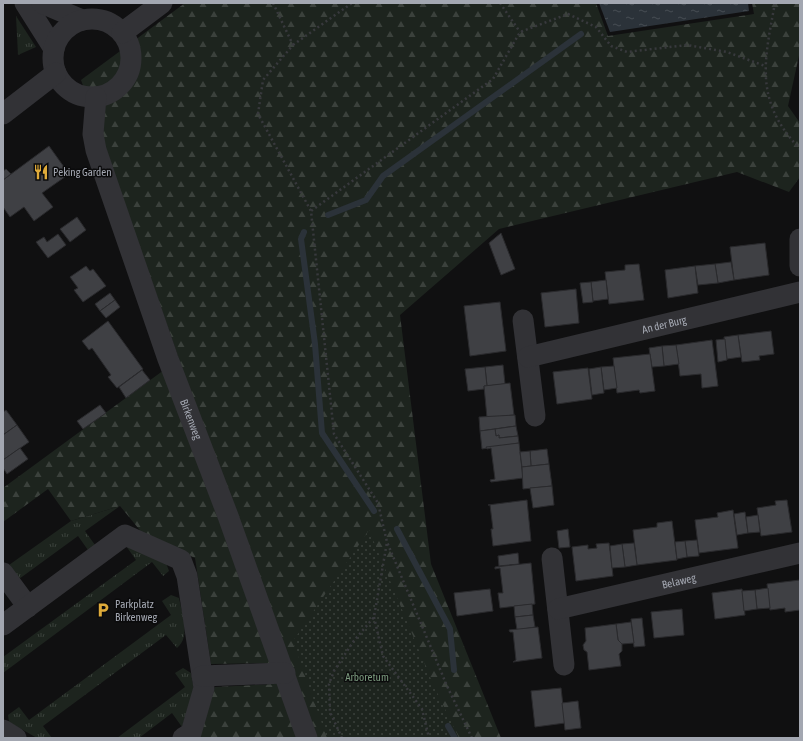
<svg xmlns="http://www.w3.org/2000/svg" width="803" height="741" font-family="'Asap Condensed',sans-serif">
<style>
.grass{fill:url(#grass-tufts)}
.forest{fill:url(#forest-firs)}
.garden{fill:url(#garden-dots)}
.water{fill:url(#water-ripples)}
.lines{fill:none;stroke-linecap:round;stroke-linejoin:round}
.stream{stroke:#2b3239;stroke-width:6}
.building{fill:#3f4044;stroke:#2a2a2d}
.path{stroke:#38393d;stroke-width:2.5;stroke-dasharray:2 3;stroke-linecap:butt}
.minor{stroke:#323236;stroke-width:21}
.labels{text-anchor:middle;stroke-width:3;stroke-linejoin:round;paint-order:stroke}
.poi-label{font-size:11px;fill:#a3a7b1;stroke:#0b0b0c;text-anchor:start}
.street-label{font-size:11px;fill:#a3a7b1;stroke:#0b0b0c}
.park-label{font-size:11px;fill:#7b9a7e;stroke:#0b0b0c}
</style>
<defs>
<pattern id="grass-tufts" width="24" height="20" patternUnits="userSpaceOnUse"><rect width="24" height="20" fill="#1d241e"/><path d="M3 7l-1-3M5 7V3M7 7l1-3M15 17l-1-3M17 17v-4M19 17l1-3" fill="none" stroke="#3b413c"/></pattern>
<pattern id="forest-firs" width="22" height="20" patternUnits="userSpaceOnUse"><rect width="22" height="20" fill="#1d241e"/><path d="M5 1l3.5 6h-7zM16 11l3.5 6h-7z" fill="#3b413c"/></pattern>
<pattern id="garden-dots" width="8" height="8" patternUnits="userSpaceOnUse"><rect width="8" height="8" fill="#1d241e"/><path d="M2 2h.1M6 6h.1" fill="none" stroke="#3b413c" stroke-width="1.8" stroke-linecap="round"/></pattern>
<pattern id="water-ripples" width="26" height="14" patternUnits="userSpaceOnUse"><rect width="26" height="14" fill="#2b3239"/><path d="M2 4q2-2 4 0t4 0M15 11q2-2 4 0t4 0" fill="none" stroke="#474d53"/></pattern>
</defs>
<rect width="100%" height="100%" fill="#101011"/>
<g class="grass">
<path d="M16,16L36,47L18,55Z"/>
<path d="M120,506L85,531L95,545L88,550L78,536L19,579L9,565L71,521Z"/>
<path d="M126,546L166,563L169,571L163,576L152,562L3,673V657L136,560Z"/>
<path d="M171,595L179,598C182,614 191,637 177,648L166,635L43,726L52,738H37L9,722L8,715L19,707L29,720L171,615L162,601Z"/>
<path d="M183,668L191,673L194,690L182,727L172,713L139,738H117L185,687L175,673Z"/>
</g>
<path class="forest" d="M185,3H596L608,36L754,14L752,3H800V51L788,106L800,123V177L789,192L737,172L499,229L400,315L431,564L501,738H199L215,687L275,684L267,663L211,664L195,558L143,534L120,506L71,521L48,489L3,522V488L179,359L81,80Z"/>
<path class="garden" d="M369,530L433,684L459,738H327L293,641Z"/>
<path class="water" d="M599,3H748L749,11L610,32Z"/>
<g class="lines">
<g class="stream">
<path d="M328,215L366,200L383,176L581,34"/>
<path d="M304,232L301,239L315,344L322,433L374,511"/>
<path d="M397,529L450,629L454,670"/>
<path d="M448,726L455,738"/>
</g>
</g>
<g class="building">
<path d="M49,146L69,174L42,193L53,207L34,221L24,207L10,217L3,207V180Z"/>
<path d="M6,169L11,174L3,180V171Z"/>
<path d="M77,217L86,230L70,242L60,229Z"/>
<path d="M501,233L515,269L501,275L489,243Z"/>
<path d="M58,234L66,245L48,258L36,242L44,237L47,242Z"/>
<path d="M765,243L769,275L734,280L730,247Z"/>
<path d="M731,262L734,280L718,283L715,264Z"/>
<path d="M639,264L644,300L609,304L605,272L625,270V265Z"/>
<path d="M715,264L718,283L698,285L695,266Z"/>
<path d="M86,266L90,271L93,269L106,286L83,302L74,290L78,288L70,277Z"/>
<path d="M695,266L698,293L668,298L665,270Z"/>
<path d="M606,280L608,299L593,301L591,282Z"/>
<path d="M591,282L593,302L583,303L580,283Z"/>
<path d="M576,289L579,323L545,327L541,293Z"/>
<path d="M110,293L115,300L100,311L95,304Z"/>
<path d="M115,300L120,307L106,318L100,311Z"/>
<path d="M500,302L506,351L470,356L464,306Z"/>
<path d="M108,321L143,369L117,388L108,377L111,375L92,348L89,350L82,341Z"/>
<path d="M771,331L774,354L759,356L760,360L742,362L738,335Z"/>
<path d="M738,335L741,357L727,359L724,337Z"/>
<path d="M725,339L727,360L718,362L716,340Z"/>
<path d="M712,340L718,386L702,388L701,374L680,376L676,345Z"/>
<path d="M676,345L679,364L664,366L662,346Z"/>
<path d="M662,346L664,366L652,367L649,348Z"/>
<path d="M650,354L655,391L640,393L639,390L617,393L613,358Z"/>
<path d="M503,365L505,384L487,386L485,367Z"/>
<path d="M614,366L617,388L604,390L601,367Z"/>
<path d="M485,367L487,386H484V389L468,391L465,369Z"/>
<path d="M601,367L604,393L592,395L589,369Z"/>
<path d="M588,368L592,399L557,404L553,372Z"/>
<path d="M142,370L150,380L126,398L119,387Z"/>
<path d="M510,383L514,415L487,418L484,386Z"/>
<path d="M100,405L106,413L83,429L77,421Z"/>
<path d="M6,410L17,425L3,435V412Z"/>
<path d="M515,415L516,426L480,431L479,417Z"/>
<path d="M17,425L29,442L3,460V435Z"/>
<path d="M516,426L518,436L499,438V435L496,436L495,429Z"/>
<path d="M495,429L496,436L499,435V438L518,436L519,443L482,449L480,431Z"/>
<path d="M519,443L523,478L491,482L490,480L495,479L491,448L487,449L486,447Z"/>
<path d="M20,448L28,459L7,474L3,468V460Z"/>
<path d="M547,449L549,464L531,466L530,451Z"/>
<path d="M530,451L531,466L522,467L520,452Z"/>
<path d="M549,464L552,486L523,489L522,467Z"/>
<path d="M552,486L554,505L533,508L530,488Z"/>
<path d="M527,500L531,541L493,546L491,529H493L490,505H488Z"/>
<path d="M787,500L792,532L761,536L757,508L776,505L775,501Z"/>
<path d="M733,510L738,548L699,553L695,520L718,517L717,513Z"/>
<path d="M745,512L748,533L737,535L734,514Z"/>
<path d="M758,515L760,532L748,533L746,517Z"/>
<path d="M672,521L677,560L637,565L633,530L657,527V523Z"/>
<path d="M568,529L570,547L559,548L557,531Z"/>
<path d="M697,540L699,556L687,557L685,541Z"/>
<path d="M685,541L687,557L677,559L675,542Z"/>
<path d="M609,543L613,576L576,581L572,547L588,545V549L597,548L596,544Z"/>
<path d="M634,543L637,565L625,567L622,544Z"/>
<path d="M622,544L625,567L612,568L610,546Z"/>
<path d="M518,553L519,564L499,566L498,556Z"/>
<path d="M531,563L535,604L500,608L498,593H503L500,568L495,569V567Z"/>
<path d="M800,580V610L785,612V608L770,610L767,584Z"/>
<path d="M768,588L770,608L757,609L755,590Z"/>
<path d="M490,589L493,611L457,616L454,593Z"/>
<path d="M742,589L745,615L715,619L712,593Z"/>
<path d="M755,590L757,609L744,611L742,591Z"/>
<path d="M532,604L533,615L515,617L514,606Z"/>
<path d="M682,609L684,635L654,638L651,612Z"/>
<path d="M533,615L535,627L517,630L515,617Z"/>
<path d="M642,618L645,646L634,647L631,619Z"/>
<path d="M631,622L634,643L622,644L618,640L616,624Z"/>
<path d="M616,624L618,640L622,644V651L619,654L621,666L589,670L587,652L584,650L583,645L586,641L585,628Z"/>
<path d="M538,627L542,658L513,662L516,660L513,632H510L509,630Z"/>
<path d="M561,688L565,723L535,727L531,691Z"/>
<path d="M578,701L581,728L565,730L562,703Z"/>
</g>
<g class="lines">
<g class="path">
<path d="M273,3L293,45L263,80L258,114L311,211"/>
<path d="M500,3L520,32"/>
<path d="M775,3C764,62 754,101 800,149"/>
<path d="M293,45L352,3"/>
<path d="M374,617L383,656L422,709L429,738"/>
<path d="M342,738L330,712L329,684L334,671L353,642L374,617L387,542"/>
<path d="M472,738L447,686L387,542L378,503L334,434L311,211L493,79L520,32L568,14L596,27L611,46L627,52L687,45L727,52L765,66"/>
</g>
<g class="minor">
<path d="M25,3L54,49"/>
<path d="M42,3L82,20"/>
<circle cx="92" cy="58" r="39"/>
<path d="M122,33L162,3"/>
<path id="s1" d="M96,97L93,134L96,150L168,359L228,516L307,738"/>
<path d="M3,114L56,73"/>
<path d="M800,239V266"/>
<path d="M523,320L535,416"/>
<path id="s2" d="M528,357L800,292"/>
<path d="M552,558L564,665"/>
<path d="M3,573L28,607"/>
<path id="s3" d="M558,609L800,553"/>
<path d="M3,625L125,535L181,560L187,576L204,688L191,733L183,738"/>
<path d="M202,676L285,673"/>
<path d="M3,730L16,738"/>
</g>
</g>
<defs>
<g id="restaurant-bare" transform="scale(1.2)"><path d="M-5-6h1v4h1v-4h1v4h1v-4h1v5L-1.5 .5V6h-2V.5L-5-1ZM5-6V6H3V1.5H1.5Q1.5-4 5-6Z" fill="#dfab3a" stroke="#0b0b0c" stroke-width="2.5" paint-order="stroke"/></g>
<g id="parking-bare" transform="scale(1.2)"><path d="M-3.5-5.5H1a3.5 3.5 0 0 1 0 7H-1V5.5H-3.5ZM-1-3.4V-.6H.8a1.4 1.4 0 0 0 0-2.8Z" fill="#dfab3a" stroke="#0b0b0c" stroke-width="2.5" paint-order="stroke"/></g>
</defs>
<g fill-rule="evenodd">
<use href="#restaurant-bare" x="41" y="172"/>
<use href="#parking-bare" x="103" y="610"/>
</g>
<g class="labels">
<g class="poi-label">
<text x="53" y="176">Peking Garden</text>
<text x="115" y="608">Parkplatz<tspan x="115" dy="13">Birkenweg</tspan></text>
</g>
<g class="street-label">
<text dy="4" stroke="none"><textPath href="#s2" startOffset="140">An der Burg</textPath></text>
<text dy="4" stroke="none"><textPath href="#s1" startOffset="339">Birkenweg</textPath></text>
<text dy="4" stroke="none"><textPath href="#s3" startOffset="124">Belaweg</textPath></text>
</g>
<g class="park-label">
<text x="367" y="681">Arboretum</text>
</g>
</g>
<rect width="803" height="741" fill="none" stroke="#a3a7b1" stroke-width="8"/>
</svg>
